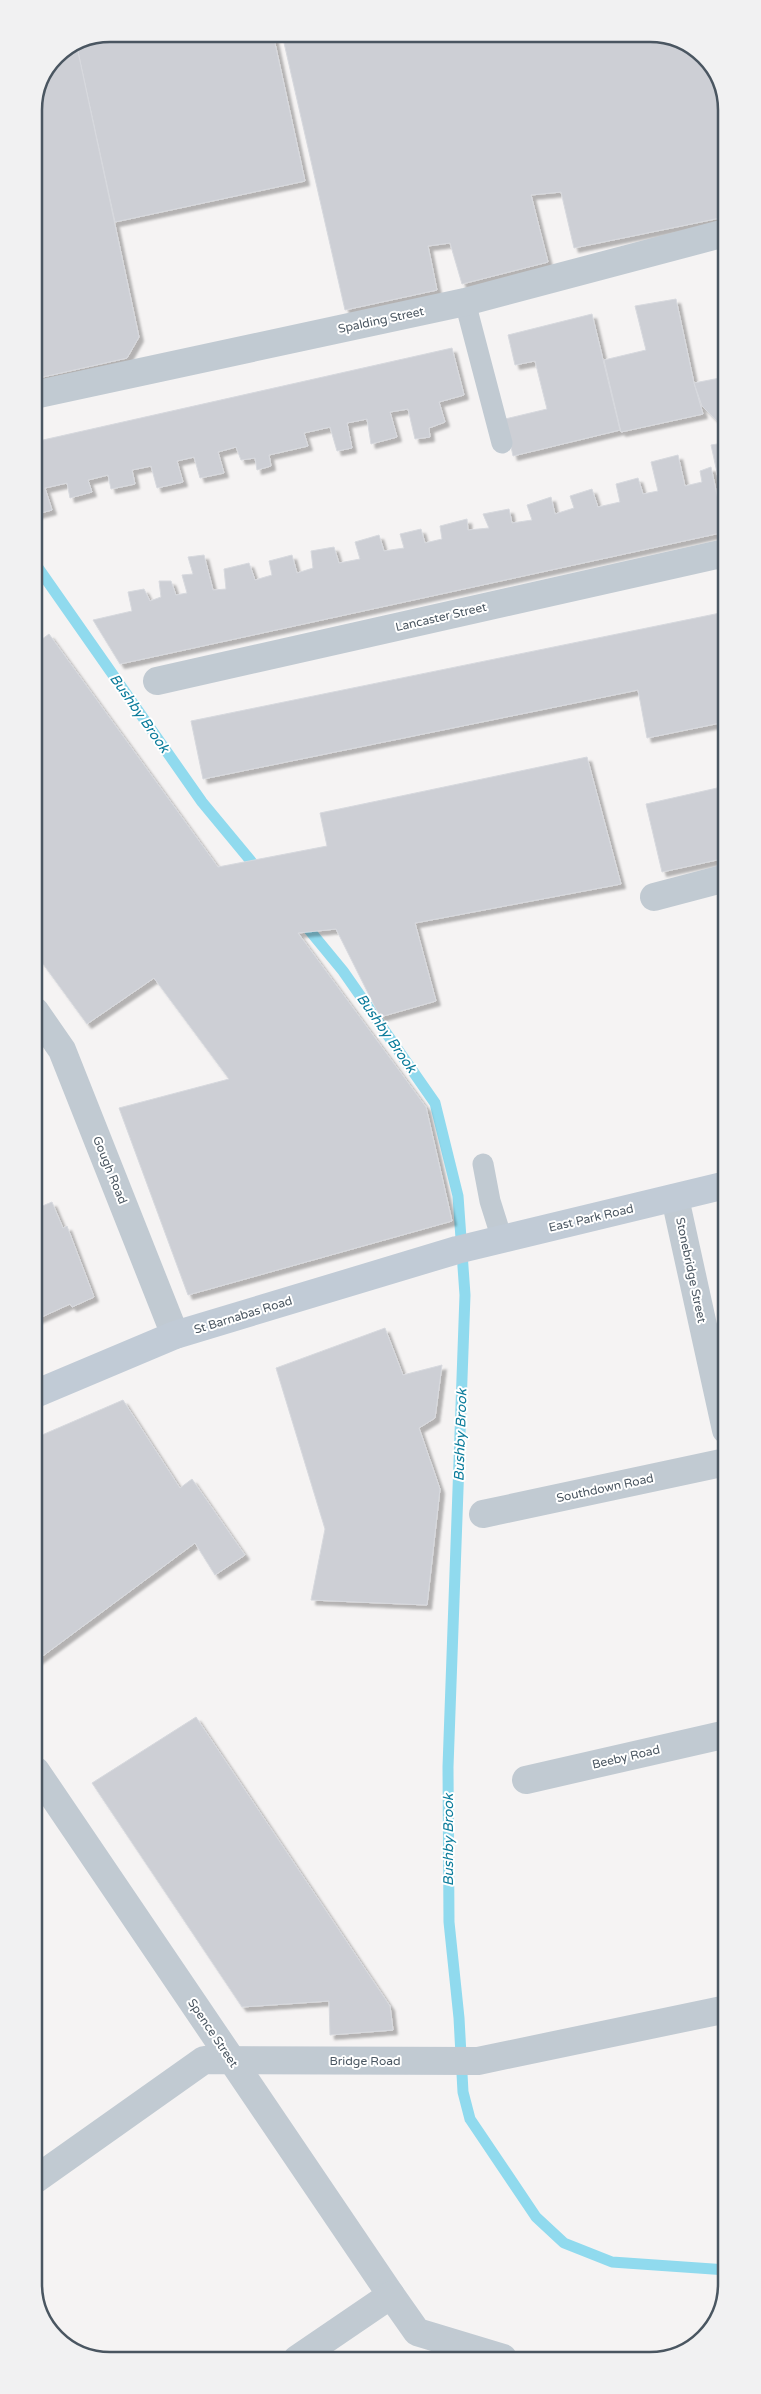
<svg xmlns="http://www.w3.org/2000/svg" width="761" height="2394" font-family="'Varela Round',sans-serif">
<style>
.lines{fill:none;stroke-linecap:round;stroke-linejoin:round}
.stream{stroke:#90daee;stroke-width:11}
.building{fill:#cdcfd5;stroke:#d7d9de;filter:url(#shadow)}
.service{stroke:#c1cad2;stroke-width:21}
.minor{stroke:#c1cad2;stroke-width:28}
.secondary{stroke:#c1cbd6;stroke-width:28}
.labels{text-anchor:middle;stroke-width:4;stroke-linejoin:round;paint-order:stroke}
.street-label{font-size:12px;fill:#4a5661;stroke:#fff}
.water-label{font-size:14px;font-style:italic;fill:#0c7c9b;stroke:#fff}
.rim{fill:none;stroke:#4a5661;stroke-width:2.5}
</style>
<defs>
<filter id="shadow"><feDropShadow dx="4.5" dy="4.5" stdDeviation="1" flood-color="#0004"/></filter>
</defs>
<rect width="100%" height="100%" fill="#f5f3f3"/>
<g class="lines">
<g class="stream">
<path d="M34,562L202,802L260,872"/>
<path d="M301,920L343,971L435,1103L458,1196L465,1295L448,1767L449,1922L459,2018L463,2092L470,2119L536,2217L564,2243L612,2262L727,2270"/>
</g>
</g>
<g class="building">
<path d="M122,34H273L305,181L115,222L77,47L97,39Z"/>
<path d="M282,34H656L701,53L725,91V217L574,248L561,192L531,195L548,262L462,284L450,243L428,246L437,290L345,310Z"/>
<path d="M77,47L139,337L127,358L34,379V110L56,56Z"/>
<path d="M725,287V313L720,288Z"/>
<path d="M676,299L694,383L703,414L621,432L604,360L646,350L635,306Z"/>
<path d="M592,314L620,430L513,456L505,419L547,409L535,361L515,365L508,335Z"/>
<path d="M452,348L464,395L439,402L445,422L429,428L430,437L415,439L408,409L390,412L397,437L371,444L367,419L347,423L352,448L337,451L330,427L304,433L308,446L269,455L271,466L257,470L255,458L241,460L236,447L218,452L224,473L200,478L194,457L177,461L183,482L157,488L151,466L132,470L135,484L111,489L108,475L88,480L92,492L70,498L67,483L45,488L52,510L37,514L34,507V442Z"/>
<path d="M725,377V420L718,422L702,406L694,383Z"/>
<path d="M725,420V490L721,491L711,445L723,443L718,422Z"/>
<path d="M678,455L685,486L702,482L700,471L711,467L725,532L120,664L93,620L132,611L128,592L144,589L150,601L161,597L159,581H171L176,595L187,593L182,575L193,574L188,557L204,555L213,590L226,589L224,569L249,563L255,580L272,575L269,561L292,555L297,573L313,568L311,551L334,547L339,563L360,559L355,542L379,535L384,551L404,548L400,534L421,529L425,543L442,539L440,526L467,519L468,530L489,528L483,514L509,509L512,523L532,520L527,505L551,497L555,514L574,508L570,496L592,489L598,507L620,502L616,484L638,478L643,494L658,491L651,462Z"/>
<path d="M725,612V722L647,738L638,690L203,779L191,721Z"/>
<path d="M49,634L218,867L327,846L320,813L587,757L621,884L415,923L436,1001L380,1017L336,929L298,933L426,1107L452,1221L188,1295L119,1108L229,1079L154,978L87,1024L35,953L34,645Z"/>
<path d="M726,786V858L662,872L646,804Z"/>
<path d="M52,1202L63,1228L67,1226L94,1297L72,1307L70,1304L35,1320V1209Z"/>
<path d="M385,1328L403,1375L442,1365L435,1418L419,1428L440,1489L427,1605L311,1600L325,1529L276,1368Z"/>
<path d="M123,1400L180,1488L192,1479L245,1555L215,1575L195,1543L36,1661L35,1438Z"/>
<path d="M196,1717L390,2006L393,2030L330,2035L329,2001L242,2007L92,1783Z"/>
</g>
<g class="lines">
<g class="service">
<path d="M465,302L502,443"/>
<path d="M483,1164L490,1201L502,1239"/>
</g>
<g class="minor">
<path d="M34,395L465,302L725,233"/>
<path d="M157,681L725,553"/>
<path d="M654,897L726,878"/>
<path d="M35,1011L62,1050L175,1335"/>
<path d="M675,1198L726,1430"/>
<path d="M483,1514L726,1462"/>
<path d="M36,1771L391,2295"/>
<path d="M526,1780L727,1734"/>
<path d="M36,2179L204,2060L478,2061L727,2009"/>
<path d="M297,2359L391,2295L417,2332L503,2358"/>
</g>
<path class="secondary" d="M35,1394L175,1335L457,1250L726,1185"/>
</g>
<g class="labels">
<g class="street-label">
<text transform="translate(381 320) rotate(-12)" y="4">Spalding Street</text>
<text transform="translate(441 617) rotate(-13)" y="4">Lancaster Street</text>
<text transform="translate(110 1170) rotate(68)" y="4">Gough Road</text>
<text transform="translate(591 1218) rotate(-13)" y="4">East Park Road</text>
<text transform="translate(691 1270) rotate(78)" y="4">Stonebridge Street</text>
<text transform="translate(243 1315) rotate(-17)" y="4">St Barnabas Road</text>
<text transform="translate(605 1488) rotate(-12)" y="4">Southdown Road</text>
<text transform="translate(626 1757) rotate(-13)" y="4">Beeby Road</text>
<text transform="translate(213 2033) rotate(56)" y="4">Spence Street</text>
<text x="365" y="2065">Bridge Road</text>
</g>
<g class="water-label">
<text transform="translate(140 713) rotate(55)" y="5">Bushby Brook</text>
<text transform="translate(387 1033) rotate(55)" y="5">Bushby Brook</text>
<text transform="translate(460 1435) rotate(-88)" y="5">Bushby Brook</text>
<text transform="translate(448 1840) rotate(-90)" y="5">Bushby Brook</text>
</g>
</g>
<path d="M0 0H761V2394H0ZM110 42H650A68 68 0 0 1 718 110V2284A68 68 0 0 1 650 2352H110A68 68 0 0 1 42 2284V110A68 68 0 0 1 110 42Z" fill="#f1f1f2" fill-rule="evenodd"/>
<path class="rim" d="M110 42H650A68 68 0 0 1 718 110V2284A68 68 0 0 1 650 2352H110A68 68 0 0 1 42 2284V110A68 68 0 0 1 110 42Z"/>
</svg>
